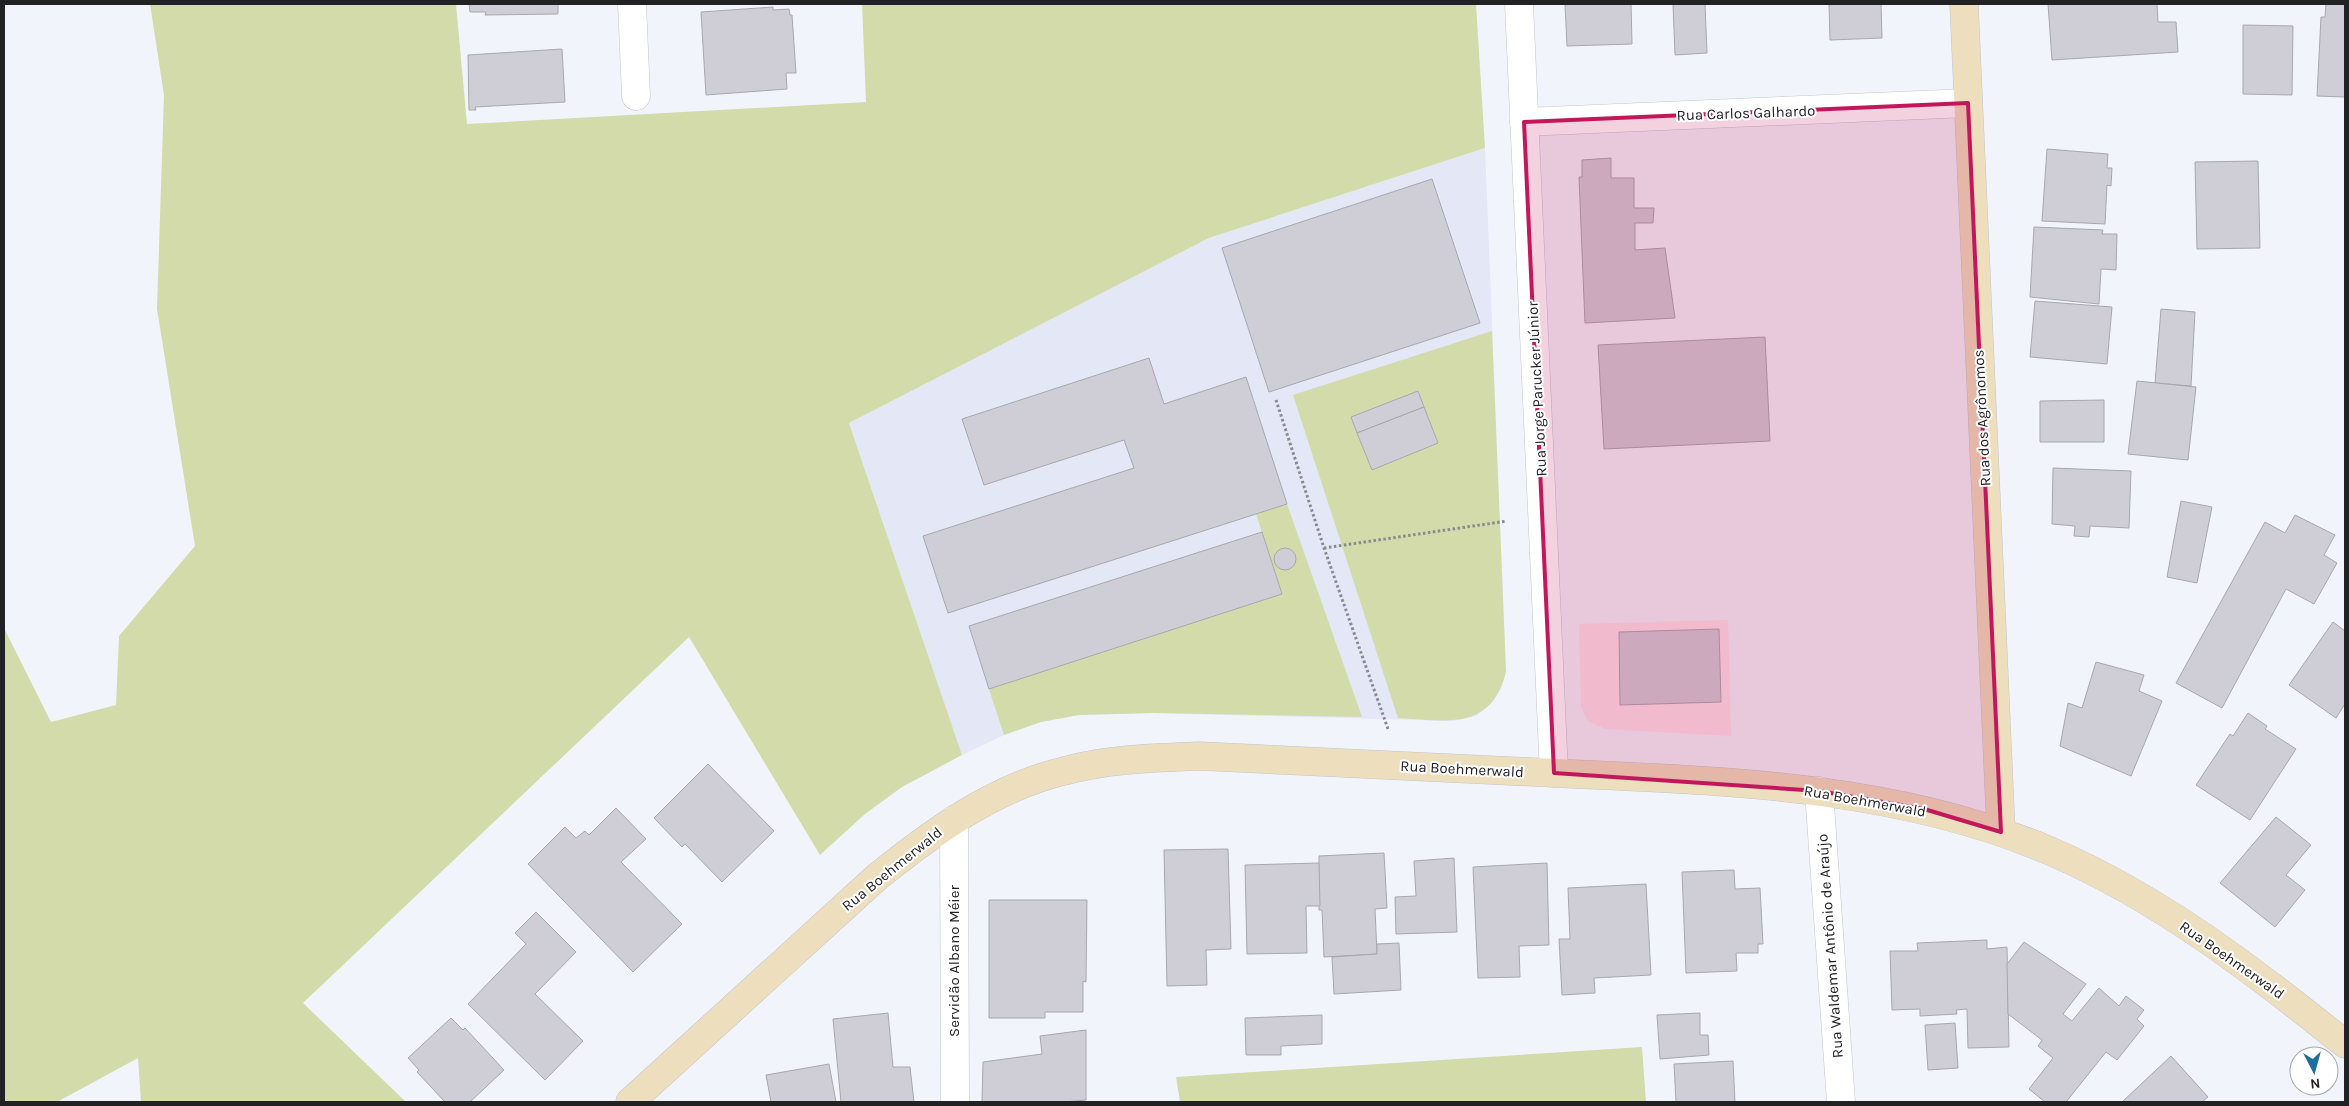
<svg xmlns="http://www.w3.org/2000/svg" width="2349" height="1106" font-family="Karla,sans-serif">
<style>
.built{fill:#e3e7f6}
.medical{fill:#fde3ea}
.green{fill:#d4dbab}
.building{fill:#cfced6;stroke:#a8a7ae}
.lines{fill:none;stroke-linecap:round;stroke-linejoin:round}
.street-casing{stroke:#c2c5cc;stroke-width:29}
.secondary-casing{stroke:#c2c5cc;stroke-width:29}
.path{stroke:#898a90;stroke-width:3;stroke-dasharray:2.5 2.5;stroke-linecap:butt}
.street{stroke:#fff;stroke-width:28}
.secondary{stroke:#eddfbd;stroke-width:28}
.marked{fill:#c2185b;fill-opacity:0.2;stroke:#c2185b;stroke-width:4;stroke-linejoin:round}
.labels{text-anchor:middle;stroke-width:4;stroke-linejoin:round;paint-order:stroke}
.street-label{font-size:15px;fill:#222225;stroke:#fff}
</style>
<rect width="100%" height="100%" fill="#f2f4fc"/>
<path class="built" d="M1485,148L1506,672L1501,689L1492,703L1476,716L1454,721L1153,713L1079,715L1041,722L1004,735L962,755L849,423L1209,238Z"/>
<path class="medical" d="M1728,620L1731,736L1605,729L1588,721L1581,707L1579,624Z"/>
<g class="green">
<path d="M150,4H456L467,124L866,102L862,4H1476L1485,148L1209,238L849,423L962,755L902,787L865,814L820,855L689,637L303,1003L406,1102H141L138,1058L57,1102H4V628L51,722L116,705L119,636L195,546L157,309L164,95Z"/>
<path d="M1492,331L1506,672C1491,731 1447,721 1398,718L1293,395Z"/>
<path d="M1287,504L1362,717L1153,713L1079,715L1041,722L1004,735L989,689L1282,594L1256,514Z"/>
<path d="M1642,1047L1646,1102H1180L1176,1077Z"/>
</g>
<g class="building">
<path d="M469,4H558V14L485,15L486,12H470Z"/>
<path d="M1565,4H1631L1632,44L1567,46Z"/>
<path d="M1673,4H1705L1707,53L1675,55Z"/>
<path d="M1829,4H1881L1882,38L1830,40Z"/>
<path d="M2048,4H2157L2158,22H2176L2178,52L2052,60Z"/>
<path d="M2326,4H2345V97L2317,96L2321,17H2325Z"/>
<path d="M773,7V10L789,9L790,15H792L796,73H786L787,89L706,95L701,12Z"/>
<path d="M2243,25L2293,26L2292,95L2243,94Z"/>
<path d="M562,49L565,102L475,107L476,110H469L468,55Z"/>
<path d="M2047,149L2108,154L2107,168H2112L2111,186L2107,185L2105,224L2042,221Z"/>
<path d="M1611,158V178H1634V208H1654L1653,223H1635V250L1665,248L1675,318L1585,323L1579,177H1582V160Z"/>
<path d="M2258,161L2260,248L2197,249L2195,162Z"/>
<path d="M1432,179L1480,323L1269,392L1222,248Z"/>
<path d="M2034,227L2103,230L2102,234H2117L2116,270L2101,269L2099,304L2030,297Z"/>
<path d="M2035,301L2112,307L2107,364L2030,357Z"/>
<path d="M2161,309L2195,312L2191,386L2155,383Z"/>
<path d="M1765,337L1770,441L1604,449L1598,345Z"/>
<path d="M1149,358L1164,404L1246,377L1287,504L948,613L923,536L1134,468L1124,440L984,485L962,419Z"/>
<path d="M2137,381L2196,387L2188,460L2128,454Z"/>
<path d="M1418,391L1424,407L1357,433L1351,417Z"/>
<path d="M2104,400V442H2040V401Z"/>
<path d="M1424,407L1438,443L1372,470L1357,433Z"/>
<path d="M2053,468L2131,471L2129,528L2090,526L2089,537L2074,536L2075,526L2052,524Z"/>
<path d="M2181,501L2212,507L2197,583L2167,577Z"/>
<path d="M2295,515L2335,535L2324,555L2337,563L2314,604L2286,589L2222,708L2176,683L2265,522L2285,533Z"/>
<path d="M1262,532L1282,594L989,689L969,626Z"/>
<circle cx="1285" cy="559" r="11"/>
<path d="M2333,622L2345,631V704L2336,718L2289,685Z"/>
<path d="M1719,629L1721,702L1620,705L1619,632Z"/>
<path d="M2096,662L2144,675L2139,691L2162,701L2131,776L2060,746L2068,703L2082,708Z"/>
<path d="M2248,713L2267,726L2265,729L2296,749L2250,820L2196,785L2230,734L2233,736Z"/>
<path d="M708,764L774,831L722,882L685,844L682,847L654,818Z"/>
<path d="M616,808L646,839L621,862L682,924L633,972L528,864L565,827L576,838L585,831L589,835Z"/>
<path d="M2276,817L2311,845L2286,875L2305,890L2275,927L2220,883Z"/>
<path d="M1228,849L1231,949L1206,950L1207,985L1167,986L1164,850Z"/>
<path d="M1384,853L1387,908L1375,909L1377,954L1324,957L1322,910H1319V856Z"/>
<path d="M1454,858L1457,932L1396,934L1395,897L1416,896L1414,861Z"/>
<path d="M1319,863L1320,906H1306L1307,953L1247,954L1245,865Z"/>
<path d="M1547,863L1549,945L1519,946L1520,977L1478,978L1473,867Z"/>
<path d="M1734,870L1735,889L1760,888L1763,944H1758V953H1736L1737,971L1686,973L1682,872Z"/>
<path d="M1646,884L1651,975L1594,978L1595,993L1562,995L1559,939H1570L1568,888Z"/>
<path d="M989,900H1087L1086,982L1083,981V1012H1045V1018H989Z"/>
<path d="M536,912L576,952L535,994L583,1041L545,1080L468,1004L526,944L515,933Z"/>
<path d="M1987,940V949L2007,947L2009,1047L1968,1048L1967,1009L1956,1010L1957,1014L1920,1016V1009L1892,1010L1890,951H1918L1917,943Z"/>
<path d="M2024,942L2086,984L2063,1014L2072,1021L2099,988L2119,1006L2126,996L2144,1010L2137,1019L2144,1026L2117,1060L2106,1052L2066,1102H2045L2029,1089L2053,1058L2038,1046L2042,1040L2008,1014L2007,964Z"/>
<path d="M1399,943L1401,990L1334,994L1332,957L1377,954V944Z"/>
<path d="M888,1013L893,1067H910L914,1102H841L833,1019Z"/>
<path d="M1700,1013V1035H1708L1709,1055L1660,1059L1657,1015Z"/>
<path d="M1322,1015V1044L1281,1046V1055H1246L1245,1018Z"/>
<path d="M451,1018L463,1030L465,1028L504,1070L470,1102H445L417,1072L419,1070L408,1058Z"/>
<path d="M1955,1023L1958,1068L1928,1070L1925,1025Z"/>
<path d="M1086,1030V1100L1064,1102H982L983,1062L1042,1054L1040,1036Z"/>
<path d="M2171,1056L2208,1097L2202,1102H2122Z"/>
<path d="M1733,1061L1735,1102H1676L1674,1064Z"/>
<path d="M829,1064L836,1102H771L766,1075Z"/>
</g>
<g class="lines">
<g class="street-casing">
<g id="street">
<path d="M632,4L636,96"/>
<path d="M1519,4L1554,773"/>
<path d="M1524,122L1968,103"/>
<path d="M1819,791L1841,1102"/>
<path d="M954,820L955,1102"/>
</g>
</g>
<g class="secondary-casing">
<g id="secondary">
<path d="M1964,4L2001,832"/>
<path d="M630,1102L877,877C933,832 993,788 1064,771C1108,759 1154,758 1199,756C1317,762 1435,768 1553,773C1721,781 1893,784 2050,851C2158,897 2254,971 2345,1044"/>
</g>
</g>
<g class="path">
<path d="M1276,400L1324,548L1388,729"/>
<path d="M1324,548L1507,521"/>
</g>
<use href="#street" class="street"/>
<use href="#secondary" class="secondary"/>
</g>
<path class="marked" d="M1968,103L2001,832L1924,809L1819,791L1554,773L1524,122Z"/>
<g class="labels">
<g class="street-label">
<text transform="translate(1746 113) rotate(-2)" y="5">Rua Carlos Galhardo</text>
<text transform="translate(1537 389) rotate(-93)" y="5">Rua Jorge Parucker Júnior</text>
<text transform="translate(1982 418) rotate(-93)" y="5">Rua dos Agrônomos</text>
<text transform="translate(1462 769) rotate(3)" y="5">Rua Boehmerwald</text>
<text transform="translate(1865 801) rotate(10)" y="5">Rua Boehmerwald</text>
<text transform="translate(892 869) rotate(-39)" y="5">Rua Boehmerwald</text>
<text transform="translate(1830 946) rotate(-94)" y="5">Rua Waldemar Antônio de Araújo</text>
<text transform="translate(2232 960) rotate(35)" y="5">Rua Boehmerwald</text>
<text transform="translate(954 961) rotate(-90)" y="5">Servidão Albano Méier</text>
</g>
</g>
<rect width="2349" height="1106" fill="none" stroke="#222225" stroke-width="10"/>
<g transform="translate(2314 1071) rotate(174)"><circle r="24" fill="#ffffff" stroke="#a7a7a8"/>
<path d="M0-4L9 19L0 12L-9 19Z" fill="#1e6ea0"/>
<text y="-8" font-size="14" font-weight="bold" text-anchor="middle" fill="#222225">N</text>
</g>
</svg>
